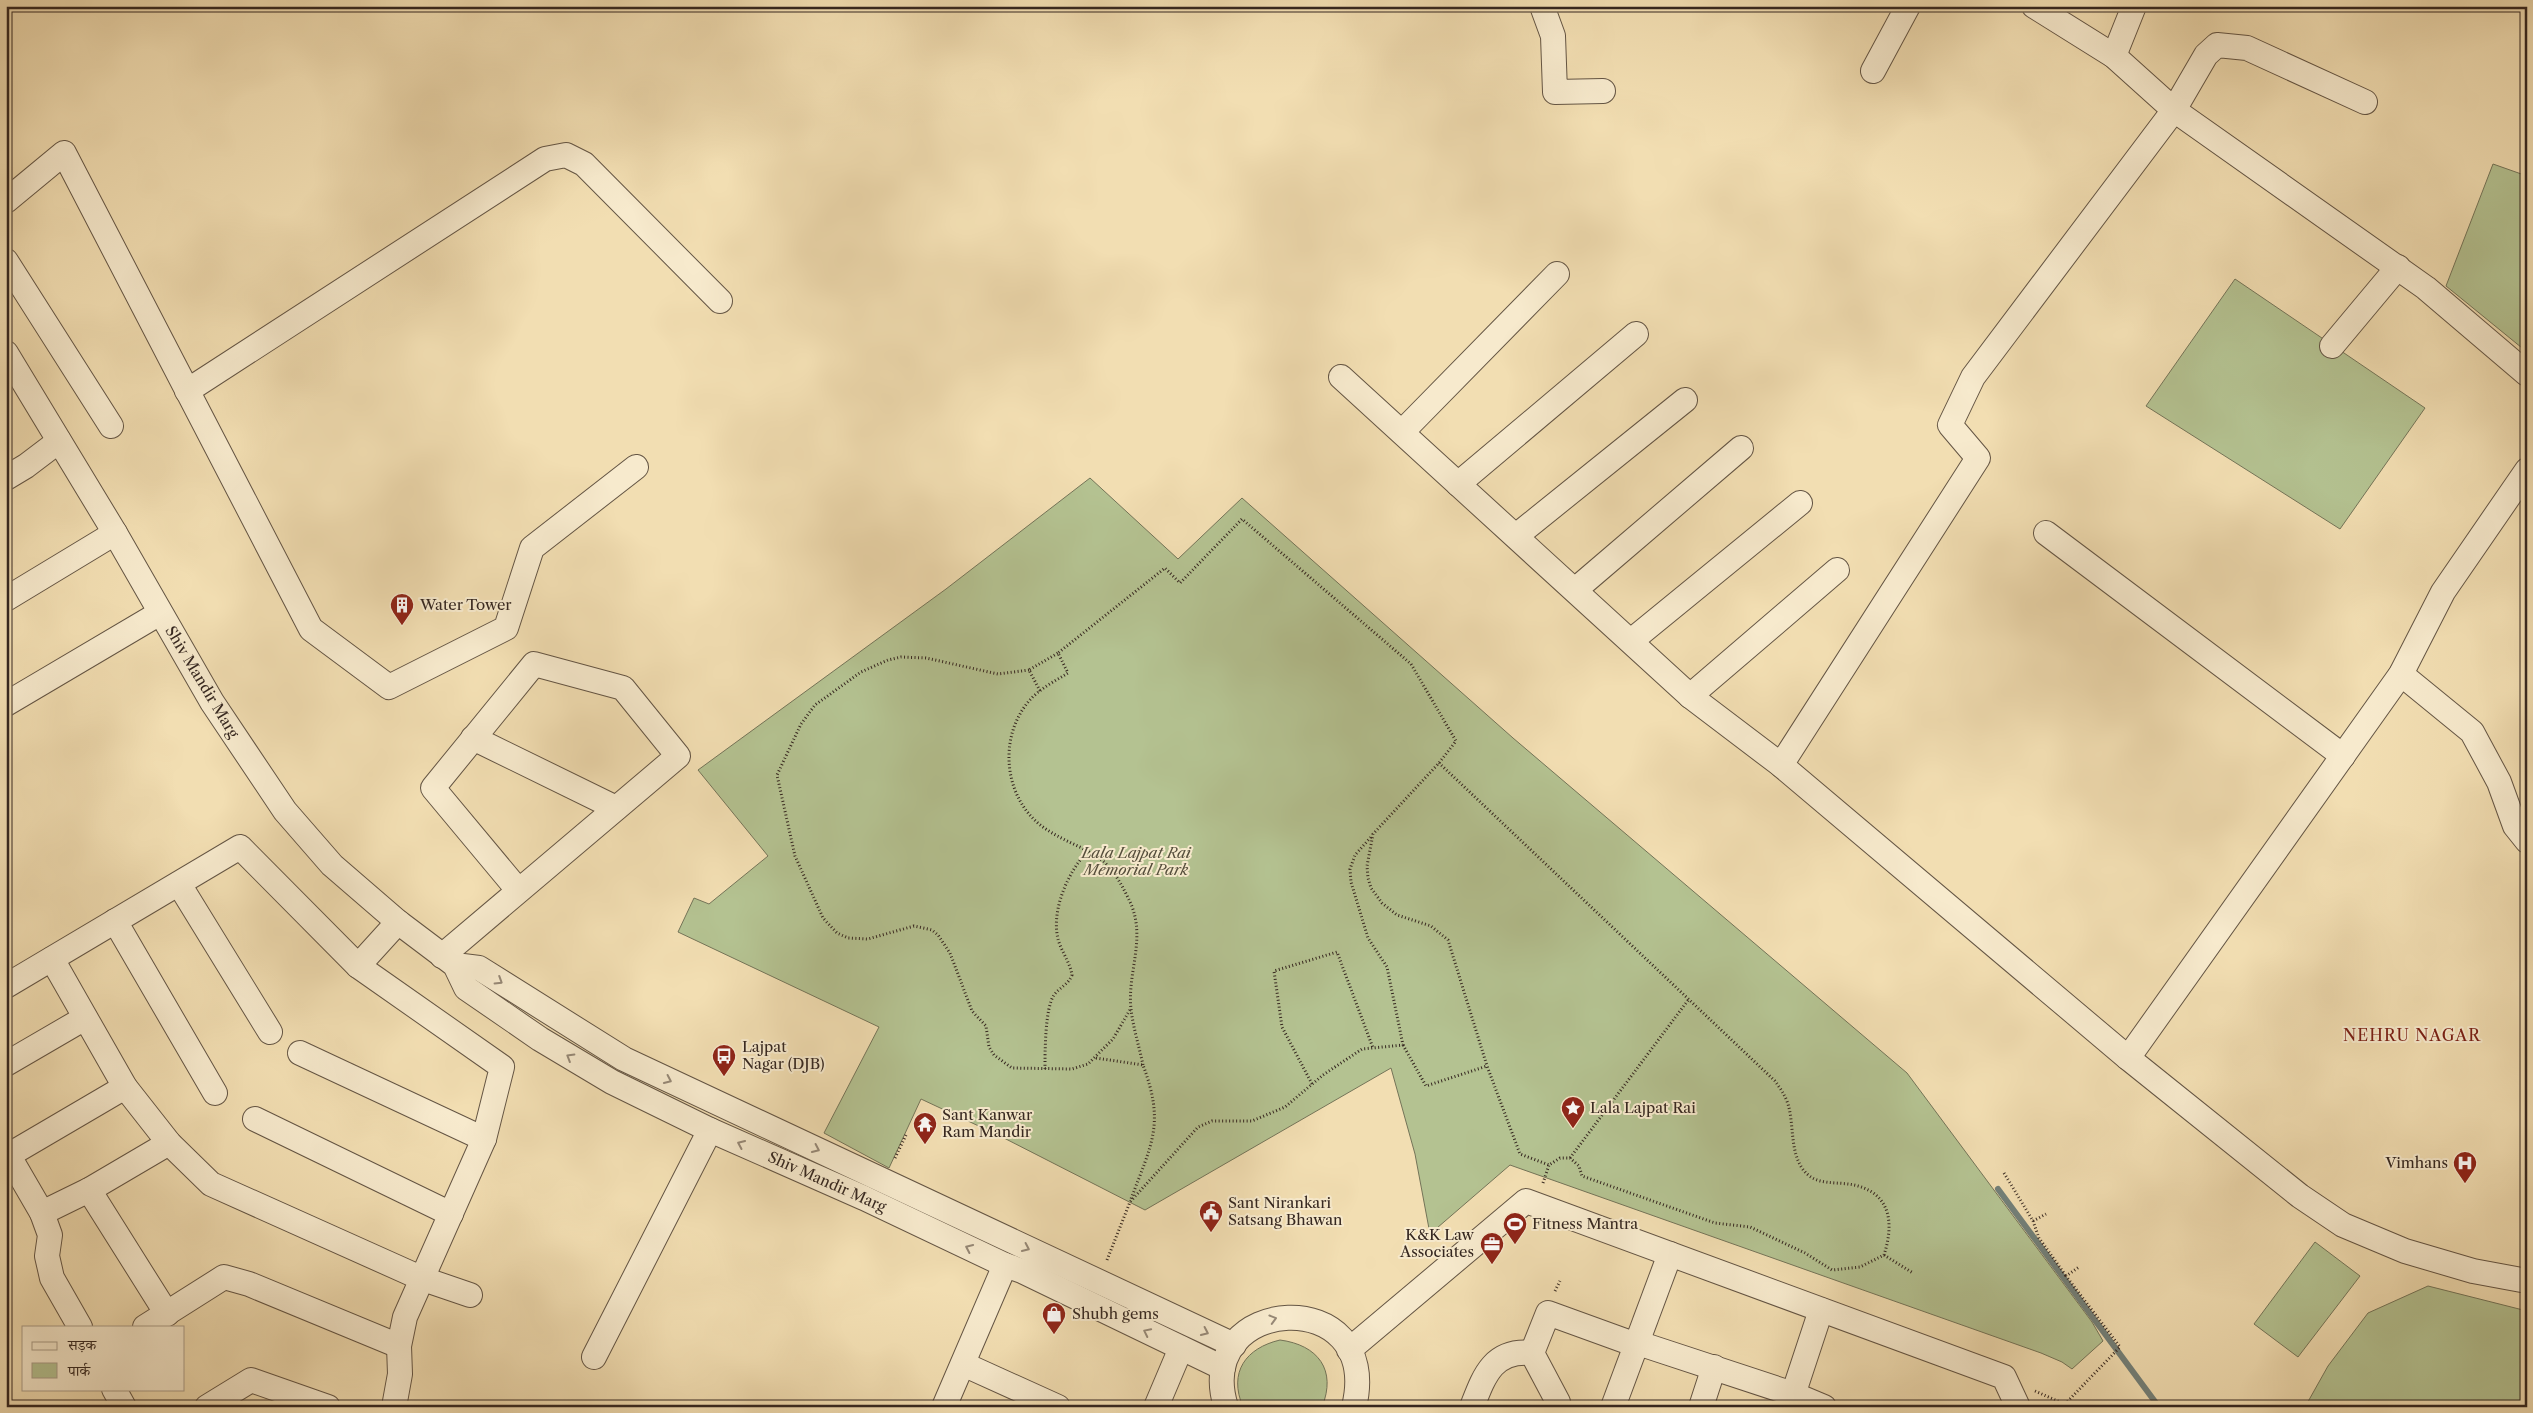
<svg xmlns="http://www.w3.org/2000/svg" width="2533" height="1413" font-family="'Libre Caslon Text','Noto Serif Devanagari',serif">
<style>
.green{fill:#b4c291;stroke:#747458}
.lines{fill:none;stroke-linecap:round;stroke-linejoin:round}
.stream{stroke:#738079;stroke-width:6}
.minor-casing{stroke:#645544;stroke-width:26}
.path{stroke:#352720;stroke-width:3;stroke-dasharray:1 2.5;stroke-linecap:butt}
.minor{stroke:#f7eacd;stroke-width:24}
.oneway{stroke:#968876}
.labels{text-anchor:middle;stroke-width:4;stroke-linejoin:round;paint-order:stroke}
.poi-label{font-size:15px;fill:#352720;stroke:#f7eacd;text-anchor:start}
.street-label{font-size:15px;fill:#352720;stroke:#f7eacd}
.park-label{font-size:15px;font-style:italic;fill:#554e3c;stroke:#f7eacd}
.neighbourhood-label{font-size:16px;letter-spacing:1px;fill:#7a1f14;stroke:#f7eacd}
</style>
<rect width="100%" height="100%" fill="#f2deb2"/>
<filter id="stains"><feTurbulence type="fractalNoise" baseFrequency=".004" numOctaves="4"/><feColorMatrix values="0 0 0 0 .2 0 0 0 0 .09 0 0 0 0 .02 0 0 0 .5 -.17"/></filter>
<radialGradient id="worn" r=".72"><stop offset=".6" stop-color="#630" stop-opacity="0"/><stop offset="1" stop-color="#630" stop-opacity=".3"/></radialGradient>
<g class="green">
<path d="M2493,164L2527,176V352L2446,286Z"/>
<path d="M2235,279L2425,408L2340,529L2146,406Z"/>
<path d="M1090,478L1178,559L1242,498L1513,738L1907,1073L2092,1322L2103,1341L2072,1369L2062,1362L2041,1353L1510,1165L1430,1234L1415,1154L1391,1068L1145,1210L1000,1136L921,1099L889,1168L824,1133L879,1027L678,932L694,898L709,904L768,856L698,770L946,589Z"/>
<path d="M2315,1242L2360,1276L2298,1357L2254,1324Z"/>
<path d="M2428,1286L2527,1311V1407H2305L2328,1366L2368,1313Z"/>
<path d="M1280,1340C1318,1345 1337,1370 1322,1407H1243C1228,1372 1246,1348 1280,1340Z"/>
</g>
<g class="lines">
<path class="stream" d="M1998,1189L2156,1403"/>
<g class="minor-casing">
<g id="minor">
<path d="M1542,6L1553,36L1555,92L1603,91"/>
<path d="M2034,6L2114,56L2174,110L2426,288L2527,374"/>
<path d="M2114,56L2134,6"/>
<path d="M1873,71L1908,6"/>
<path d="M6,201L64,153L311,629L389,687L506,628L532,548L636,467"/>
<path d="M6,261L111,426"/>
<path d="M2332,346L2398,267"/>
<path d="M6,353L115,533L212,702L285,811L332,865L398,922L455,965L466,988L540,1039L612,1082L710,1130L864,1198L1005,1265L1022,1271L1223,1368"/>
<path d="M1341,377L1690,696L1781,765L2128,1058L2300,1196L2343,1225L2405,1251L2473,1271L2527,1281"/>
<path d="M187,391L545,159L566,155L584,164L720,301"/>
<path d="M1402,432L1557,274"/>
<path d="M6,478L26,466L59,441"/>
<path d="M1458,484L1636,334"/>
<path d="M2046,533L2343,756"/>
<path d="M1516,536L1685,400"/>
<path d="M1575,590L1741,448"/>
<path d="M6,599L115,533"/>
<path d="M1631,641L1800,503"/>
<path d="M2401,674L2472,732L2499,782L2515,826L2527,841"/>
<path d="M1690,696L1837,570"/>
<path d="M6,704L160,613"/>
<path d="M473,738L616,808"/>
<path d="M1781,765L1978,458L1950,425L1973,377L2174,110L2206,55L2217,45L2247,48L2365,102"/>
<path d="M179,884L270,1032"/>
<path d="M115,921L215,1093"/>
<path d="M442,956L678,756L623,688L534,664L433,788L518,890"/>
<path d="M52,959L125,1087L169,1143L211,1184L423,1279L470,1295"/>
<path d="M455,965L479,968L624,1059L1234,1345"/>
<path d="M358,966L398,922"/>
<path d="M6,986L240,847L358,966L502,1067L484,1139L405,1317L399,1346L400,1374L394,1407"/>
<path d="M300,1053L484,1139"/>
<path d="M2128,1058L2401,674L2443,592L2527,470"/>
<path d="M6,1064L85,1018"/>
<path d="M255,1119L451,1214"/>
<path d="M6,1151L42,1213L50,1235L47,1256L52,1278L80,1327"/>
<path d="M9,1155L125,1087"/>
<path d="M89,1190L167,1314"/>
<path d="M42,1213L89,1190L169,1143"/>
<path d="M145,1327L224,1277L249,1284L399,1346"/>
<path d="M1349,1350L1526,1201L2004,1377L2018,1407"/>
<path d="M594,1357L710,1130"/>
<path d="M963,1364L1058,1407"/>
<path d="M114,1389L124,1407"/>
<path d="M1558,1402L1532,1353L1548,1313L1628,1342L1638,1343L1793,1394L1824,1407"/>
<path d="M207,1407L251,1380L328,1407"/>
<path d="M944,1407L1005,1265"/>
<path d="M1156,1407L1181,1348"/>
<path d="M1226,1407C1191,1294 1384,1282 1354,1407"/>
<path d="M1472,1407C1484,1376 1493,1349 1532,1353"/>
<path d="M1613,1407L1670,1254"/>
<path d="M1701,1407L1714,1367"/>
<path d="M1789,1407L1821,1310"/>
</g>
</g>
<g class="path">
<path d="M1029,670L998,674L926,658L901,657L888,660L861,672L815,705L801,724L777,775L795,856L823,918L837,933L848,938L868,939L914,926L932,930L938,935L950,953L972,1011L986,1026L989,1047L994,1055L1012,1068L1072,1069L1088,1064L1113,1039L1131,1008"/>
<path d="M1040,691L1029,670L1058,653"/>
<path d="M1403,1045L1426,1086L1487,1066L1520,1154L1549,1165L1560,1158H1570L1579,1166L1582,1176L1715,1223L1750,1227L1805,1253L1832,1270L1860,1267L1884,1255C1893,1227 1893,1196 1858,1186C1838,1180 1815,1188 1802,1168C1790,1150 1794,1124 1788,1104C1785,1095 1780,1088 1775,1081L1439,763"/>
<path d="M1096,1058L1143,1065C1165,1124 1152,1143 1131,1199"/>
<path d="M1143,1065C1139,1046 1133,1027 1131,1009C1127,973 1146,940 1131,904C1124,889 1115,871 1102,860C1083,846 1059,840 1039,824C1003,794 999,736 1029,701C1039,689 1055,681 1068,673L1058,653L1165,568L1180,583L1242,519L1411,664L1456,741L1439,763L1373,834L1367,866L1368,878L1371,888L1382,903L1397,915L1431,926L1448,940L1487,1066"/>
<path d="M1045,1069C1045,1052 1045,1008 1054,995C1060,987 1068,985 1072,975C1070,962 1061,951 1058,939C1051,910 1068,872 1087,852"/>
<path d="M1312,1084L1282,1027L1274,971L1337,952L1373,1048"/>
<path d="M895,1158L906,1135"/>
<path d="M1570,1158L1689,999"/>
<path d="M2004,1173L2033,1221L2039,1238L2066,1276"/>
<path d="M1543,1183L1549,1165"/>
<path d="M2033,1221L2046,1214"/>
<path d="M1884,1255L1913,1273"/>
<path d="M1107,1260L1130,1202L1198,1127L1212,1121H1252L1285,1107L1323,1075L1362,1049L1403,1045L1387,967L1368,938L1351,882L1350,869L1355,855L1371,837"/>
<path d="M1555,1291L1560,1281"/>
<path d="M2035,1391L2071,1407"/>
<path d="M2065,1404L2120,1347L2066,1276L2079,1267"/>
</g>
<use href="#minor" class="minor"/>
</g>
<defs><path id="oneway-chevron" d="M-2-3.5L2.5 0L-2 3.5" fill="none" stroke-width="1.6" stroke-linecap="round" stroke-linejoin="round" transform="scale(1.25)"/></defs>
<g class="oneway">
<use href="#oneway-chevron" transform="translate(499 981) rotate(32)"/>
<use href="#oneway-chevron" transform="translate(570 1057) rotate(-149)"/>
<use href="#oneway-chevron" transform="translate(668 1080) rotate(25)"/>
<use href="#oneway-chevron" transform="translate(741 1144) rotate(-156)"/>
<use href="#oneway-chevron" transform="translate(816 1149) rotate(25)"/>
<use href="#oneway-chevron" transform="translate(969 1248) rotate(-155)"/>
<use href="#oneway-chevron" transform="translate(1026 1248) rotate(25)"/>
<use href="#oneway-chevron" transform="translate(1273 1319) rotate(-16)"/>
<use href="#oneway-chevron" transform="translate(1147 1332) rotate(-154)"/>
<use href="#oneway-chevron" transform="translate(1205 1332) rotate(25)"/>
</g>
<defs>
<g id="building-pin" transform="scale(1.25)"><path d="M0 17L-7.5 6A9.5 9.5 0 1 1 7.5 6Z" fill="#8f2418" stroke="#f7eacd"/><path d="M-4-6H4V6H1V3H-1V6H-4ZM-2.5-4.3h1.7v1.8h-1.7ZM.8-4.3h1.7v1.8H.8ZM-2.5-1h1.7V.8h-1.7ZM.8-1h1.7V.8H.8Z" fill="#fff"/></g>
<g id="bus-pin" transform="scale(1.25)"><path d="M0 17L-7.5 6A9.5 9.5 0 1 1 7.5 6Z" fill="#8f2418" stroke="#f7eacd"/><path d="M-5-6H5V4H4V6H2V4H-2V6H-4V4H-5ZM-3.5-4V0h7V-4ZM-3.5 1.2v1.5H-2V1.2ZM2 1.2v1.5H3.5V1.2Z" fill="#fff"/></g>
<g id="sight-pin" transform="scale(1.25)"><path d="M0 17L-7.5 6A9.5 9.5 0 1 1 7.5 6Z" fill="#8f2418" stroke="#f7eacd"/><path d="M0-6L1.8-2.2L6-1.7L2.9 1.2L3.7 5.4L0 3.3L-3.7 5.4L-2.9 1.2L-6-1.7L-1.8-2.2Z" fill="#fff"/></g>
<g id="temple-pin" transform="scale(1.25)"><path d="M0 17L-7.5 6A9.5 9.5 0 1 1 7.5 6Z" fill="#8f2418" stroke="#f7eacd"/><path d="M0-6L5-2H3V0L6.5 2.5H4V6H1.5V3h-3V6H-4V2.5H-6.5L-3 0V-2H-5Z" fill="#fff"/></g>
<g id="hospital-pin" transform="scale(1.25)"><path d="M0 17L-7.5 6A9.5 9.5 0 1 1 7.5 6Z" fill="#8f2418" stroke="#f7eacd"/><path d="M-5-5h3v3.5h4V-5h3V5h-3V1.5h-4V5h-3Z" fill="#fff"/></g>
<g id="civic-pin" transform="scale(1.25)"><path d="M0 17L-7.5 6A9.5 9.5 0 1 1 7.5 6Z" fill="#8f2418" stroke="#f7eacd"/><path d="M-.6-6.5H3V-4.5H.6V-3L4-1V1h2V6H-6V1h2V-1L-.6-3ZM-1.2 2.5V6h2.4V2.5Z" fill="#fff"/></g>
<g id="stadium-pin" transform="scale(1.25)"><path d="M0 17L-7.5 6A9.5 9.5 0 1 1 7.5 6Z" fill="#8f2418" stroke="#f7eacd"/><path d="M0-5a6.5 5 0 1 0 0 10a6.5 5 0 1 0 0-10ZM-3.5-1.8h7v3.6h-7Z" fill="#fff"/></g>
<g id="office-pin" transform="scale(1.25)"><path d="M0 17L-7.5 6A9.5 9.5 0 1 1 7.5 6Z" fill="#8f2418" stroke="#f7eacd"/><path d="M-6-3h4V-5.5h4V-3h4V5H-6ZM-1-4.5V-3h2v-1.5ZM-6 0V1H6V0Z" fill="#fff"/></g>
<g id="shop-pin" transform="scale(1.25)"><path d="M0 17L-7.5 6A9.5 9.5 0 1 1 7.5 6Z" fill="#8f2418" stroke="#f7eacd"/><path d="M-5-2.5h2.3a2.7 3.5 0 0 1 5.4 0H5L5.5 6h-11ZM-1.5-2.5h3a1.5 2.3 0 0 0-3 0Z" fill="#fff"/></g>
</defs>
<g fill-rule="evenodd">
<use href="#building-pin" x="402" y="605"/>
<use href="#bus-pin" x="724" y="1056"/>
<use href="#sight-pin" x="1573" y="1108"/>
<use href="#temple-pin" x="925" y="1124"/>
<use href="#hospital-pin" x="2465" y="1163"/>
<use href="#civic-pin" x="1211" y="1212"/>
<use href="#stadium-pin" x="1515" y="1224"/>
<use href="#office-pin" x="1492" y="1244"/>
<use href="#shop-pin" x="1054" y="1314"/>
</g>
<g class="labels">
<g class="poi-label">
<text x="420" y="610">Water Tower</text>
<text x="742" y="1052">Lajpat<tspan x="742" dy="17">Nagar (DJB)</tspan></text>
<text x="1590" y="1113">Lala Lajpat Rai</text>
<text x="942" y="1120">Sant Kanwar<tspan x="942" dy="17">Ram Mandir</tspan></text>
<text x="2448" y="1168" text-anchor="end">Vimhans</text>
<text x="1228" y="1208">Sant Nirankari<tspan x="1228" dy="17">Satsang Bhawan</tspan></text>
<text x="1532" y="1229">Fitness Mantra</text>
<text x="1474" y="1240" text-anchor="end">K&amp;K Law<tspan x="1474" dy="17">Associates</tspan></text>
<text x="1072" y="1319">Shubh gems</text>
</g>
<g class="street-label">
<text transform="translate(202 682) rotate(59)" y="5">Shiv Mandir Marg</text>
<text transform="translate(827 1182) rotate(24)" y="5">Shiv Mandir Marg</text>
</g>
<g class="park-label">
<text x="1136" y="858">Lala Lajpat Rai<tspan x="1136" dy="17">Memorial Park</tspan></text>
</g>
<g class="neighbourhood-label">
<text x="2412" y="1041">NEHRU NAGAR</text>
</g>
</g>
<rect width="2533" height="1413" fill="none" stroke="#f2deb2" stroke-width="25"/>
<rect x="8" y="8" width="2518" height="1398" fill="none" stroke="#352720" stroke-width="2.5"/>
<rect x="12" y="12" width="2508" height="1388" fill="none" stroke="#352720"/>
<rect x="22" y="1326" width="162" height="65" fill="#f7eacd" stroke="#a99c88"/>
<rect x="32" y="1342" width="25" height="8" fill="#f7eacd" stroke="#a99c88"/>
<text x="68" y="1350" font-size="15" fill="#352720">सड़क</text>
<rect x="32" y="1363" width="25" height="15" fill="#b4c291" stroke="#a99c88"/>
<text x="68" y="1376" font-size="15" fill="#352720">पार्क</text>
<rect width="100%" height="100%" filter="url(#stains)"/>
<rect width="100%" height="100%" fill="url(#worn)"/>
</svg>
